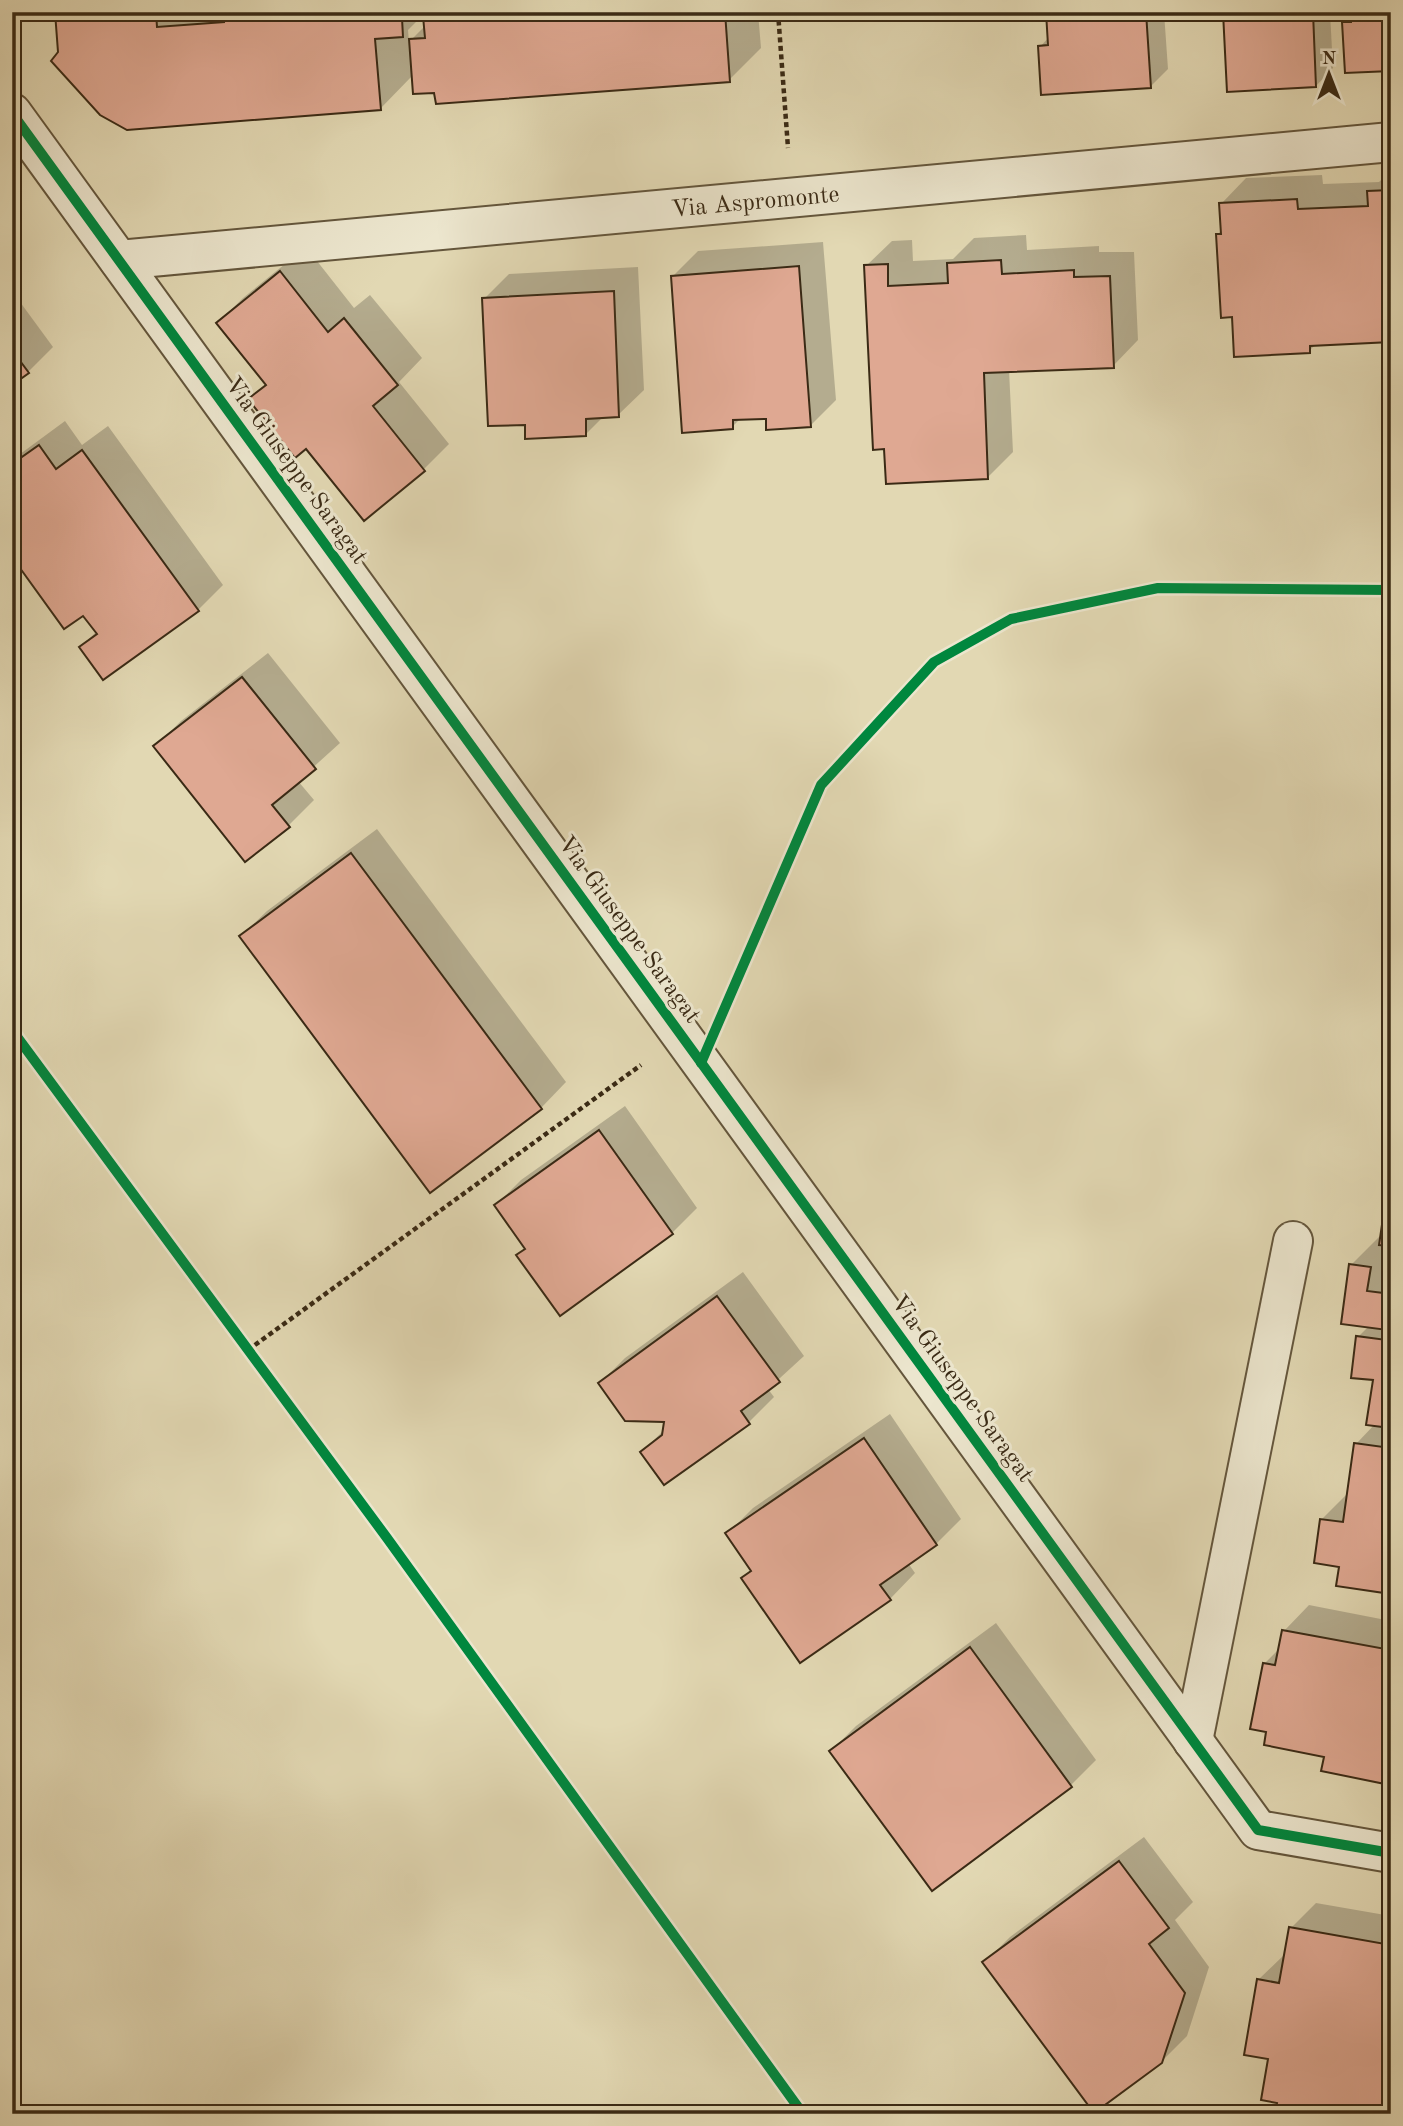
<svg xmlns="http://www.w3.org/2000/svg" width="1403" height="2126" font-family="'Old Standard TT',serif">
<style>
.shadow{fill:#0003;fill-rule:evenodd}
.building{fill:#dfa892;stroke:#3a2a15;stroke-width:2}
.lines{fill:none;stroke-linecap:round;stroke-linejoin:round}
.minor-casing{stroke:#64563c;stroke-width:42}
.path{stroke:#3a2a15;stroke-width:4.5;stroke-dasharray:5 3.5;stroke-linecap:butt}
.minor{stroke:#ece6ce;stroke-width:38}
.cycleway-casing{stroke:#ece6ce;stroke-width:15}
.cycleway{stroke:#00873e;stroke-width:10}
.labels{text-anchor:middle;stroke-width:6;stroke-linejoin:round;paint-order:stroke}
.street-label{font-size:24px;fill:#3a2a15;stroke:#ece6ce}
</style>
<rect width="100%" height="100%" fill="#e2d8b3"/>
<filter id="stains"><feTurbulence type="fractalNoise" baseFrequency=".00286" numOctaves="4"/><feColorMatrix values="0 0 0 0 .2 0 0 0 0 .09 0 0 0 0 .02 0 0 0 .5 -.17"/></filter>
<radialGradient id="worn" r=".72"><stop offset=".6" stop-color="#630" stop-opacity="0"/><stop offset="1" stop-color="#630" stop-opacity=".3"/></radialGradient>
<g class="shadow">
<path d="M57,12H758L761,48L729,80L436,91L413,75L380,109L60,52ZM425,13L426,25L409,42L408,30Z"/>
<path d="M1048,12H1164L1168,69L1150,87L1040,47L1049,37Z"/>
<path d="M1225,12H1330L1333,68L1316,86Z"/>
<path d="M1391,170V341L1316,344L1309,351L1233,316L1218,234L1222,230L1221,204L1246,178L1322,175L1323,184L1379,182Z"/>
<path d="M1026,235L1027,250L1099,246V252H1134L1138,340L1113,366L1009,370L1013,452L988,477L866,266L892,241L912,240L913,261L953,259L974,238Z"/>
<path d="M823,242L836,400L810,426L767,417L741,418L732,427L672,277L698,251Z"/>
<path d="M306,247L354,308L370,295L422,358L399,382L449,444L424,469L364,518L306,447L250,399L267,383L218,323L243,298Z"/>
<path d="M638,267L644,390L618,415L604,416L586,434L526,423L484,299L509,274Z"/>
<path d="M12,291L53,347L28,372L12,383Z"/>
<path d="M65,421L82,445L108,426L223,585L198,610L81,647L97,631L83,613L12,554V460Z"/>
<path d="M268,653L340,743L298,781L314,800L289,825L156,746L181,721Z"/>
<path d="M377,829L566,1082L541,1108L241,936L267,911Z"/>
<path d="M625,1106L697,1208L672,1233L560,1313L526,1248L496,1205L521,1180Z"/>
<path d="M1391,1206V1592L1341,1566L1321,1520L1349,1492L1356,1444L1375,1424V1379L1358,1337L1369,1326L1351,1265L1382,1234L1385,1212Z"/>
<path d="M743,1272L804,1356L768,1389L774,1397L749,1422L665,1483L642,1452L665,1429L666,1420L600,1383L625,1358Z"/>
<path d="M890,1414L961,1519L936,1544L908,1563L915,1573L890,1599L800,1660L743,1578L752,1569L728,1533L753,1508Z"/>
<path d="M1309,1605L1391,1621V1776L1384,1782L1269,1730L1265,1663L1281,1647L1284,1631Z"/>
<path d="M996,1623L1096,1760L1071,1785L831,1751L856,1726Z"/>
<path d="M1144,1837L1193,1902L1175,1920L1209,1967L1187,2036L1161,2062L985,1962L1010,1937Z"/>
<path d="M1316,1903L1391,1916V2114L1279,2101L1270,2058L1258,1980L1284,1955H1286L1291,1928Z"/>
</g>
<g class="building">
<path d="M55,12H156L157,27L224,22L223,12H725L730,82L436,104L434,93L413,94L409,39L425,38L423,16L402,18L403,37L375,39L381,110L127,130L100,115L51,61L58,52Z"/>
<path d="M1046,12H1146L1151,88L1041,95L1038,46L1048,45Z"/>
<path d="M1223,12H1313L1316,87L1227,92Z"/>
<path d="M1351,12H1391V71L1345,73L1342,22H1351Z"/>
<path d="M1391,190V342L1310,346V353L1234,357L1232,317L1221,318L1216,234H1221L1219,203L1297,199L1298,209L1368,206L1367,191Z"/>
<path d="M1001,260L1002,274L1074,270V277L1110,276L1114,368L984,373L988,479L886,484L884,449L873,450L864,265L888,264V286L948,283L947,263Z"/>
<path d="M799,266L811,427L766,430V419L733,420V429L682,433L671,276Z"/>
<path d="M280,271L328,332L344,318L398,385L373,406L425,471L364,521L306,449L295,458L248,399L266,385L216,323Z"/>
<path d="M614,291L619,417L586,419V436L525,439V425L488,426L482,298Z"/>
<path d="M12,350L29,373L12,385Z"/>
<path d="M39,445L56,469L82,450L199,611L103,680L79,647L97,634L83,616L64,629L12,557V464Z"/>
<path d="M242,677L316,769L272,805L290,827L245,862L153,746Z"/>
<path d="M351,853L542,1109L430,1193L239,936Z"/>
<path d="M599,1130L673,1234L560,1316L516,1255L525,1249L494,1205Z"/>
<path d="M1384,1211L1391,1212V1246L1379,1245Z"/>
<path d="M1349,1264L1371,1267L1367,1291L1391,1294V1428L1366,1425L1373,1380L1351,1378L1356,1336L1386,1340L1388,1330L1341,1324Z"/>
<path d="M717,1296L780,1382L741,1411L750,1424L664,1485L640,1452L662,1435L664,1422L625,1421L598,1383Z"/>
<path d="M864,1438L937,1545L880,1585L891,1600L800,1663L741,1578L751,1571L725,1533Z"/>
<path d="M1354,1443L1391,1448V1594L1336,1586L1339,1567L1314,1563L1320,1519L1343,1522Z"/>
<path d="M1282,1630L1391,1650V1772L1388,1771L1385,1784L1321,1771L1324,1757L1264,1745L1266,1732L1250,1729L1263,1663L1275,1665Z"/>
<path d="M970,1647L1072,1787L932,1891L829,1751Z"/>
<path d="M1119,1861L1169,1928L1149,1944L1185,1993L1162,2063L1094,2113L982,1962Z"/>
<path d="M1289,1927L1391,1945V2114H1275L1277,2103L1261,2100L1268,2059L1244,2055L1257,1979L1279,1983Z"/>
</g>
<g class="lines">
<g class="minor-casing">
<g id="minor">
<path d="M12,113L1258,1830L1391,1853"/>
<path id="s1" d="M119,260L1391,142"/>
<path d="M1193,1741L1293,1241"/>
</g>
</g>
<g class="path">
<path d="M778,12L788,148"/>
<path d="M248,1350L641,1065"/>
</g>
<use href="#minor" class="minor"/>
<g class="cycleway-casing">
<g id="cycleway">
<path d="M12,113L1258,1830L1391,1853"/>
<path d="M12,1030L387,1538L803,2114"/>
<path d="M701,1063L821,785L934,662L1011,619L1158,588L1391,590"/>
</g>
</g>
<use href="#cycleway" class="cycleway"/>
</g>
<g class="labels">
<g class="street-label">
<text dy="8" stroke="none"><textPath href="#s1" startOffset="639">Via Aspromonte</textPath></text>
<text transform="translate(297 470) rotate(54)" y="8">Via Giuseppe Saragat</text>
<text transform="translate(630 929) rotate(54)" y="8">Via Giuseppe Saragat</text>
<text transform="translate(963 1388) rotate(54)" y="8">Via Giuseppe Saragat</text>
</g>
</g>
<rect width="1403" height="2126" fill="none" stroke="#e2d8b3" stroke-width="42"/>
<rect x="14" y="14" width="1375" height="2098" fill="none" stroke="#3a2a15" stroke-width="3.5"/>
<rect x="21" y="21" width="1361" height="2084" fill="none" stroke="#3a2a15" stroke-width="2"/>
<g transform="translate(1329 74)" stroke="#ece6ce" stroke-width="5" paint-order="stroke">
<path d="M0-5L12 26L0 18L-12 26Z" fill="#3a2a15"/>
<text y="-10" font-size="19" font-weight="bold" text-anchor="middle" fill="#3a2a15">N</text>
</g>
<rect width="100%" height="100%" filter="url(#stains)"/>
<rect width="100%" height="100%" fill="url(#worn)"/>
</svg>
